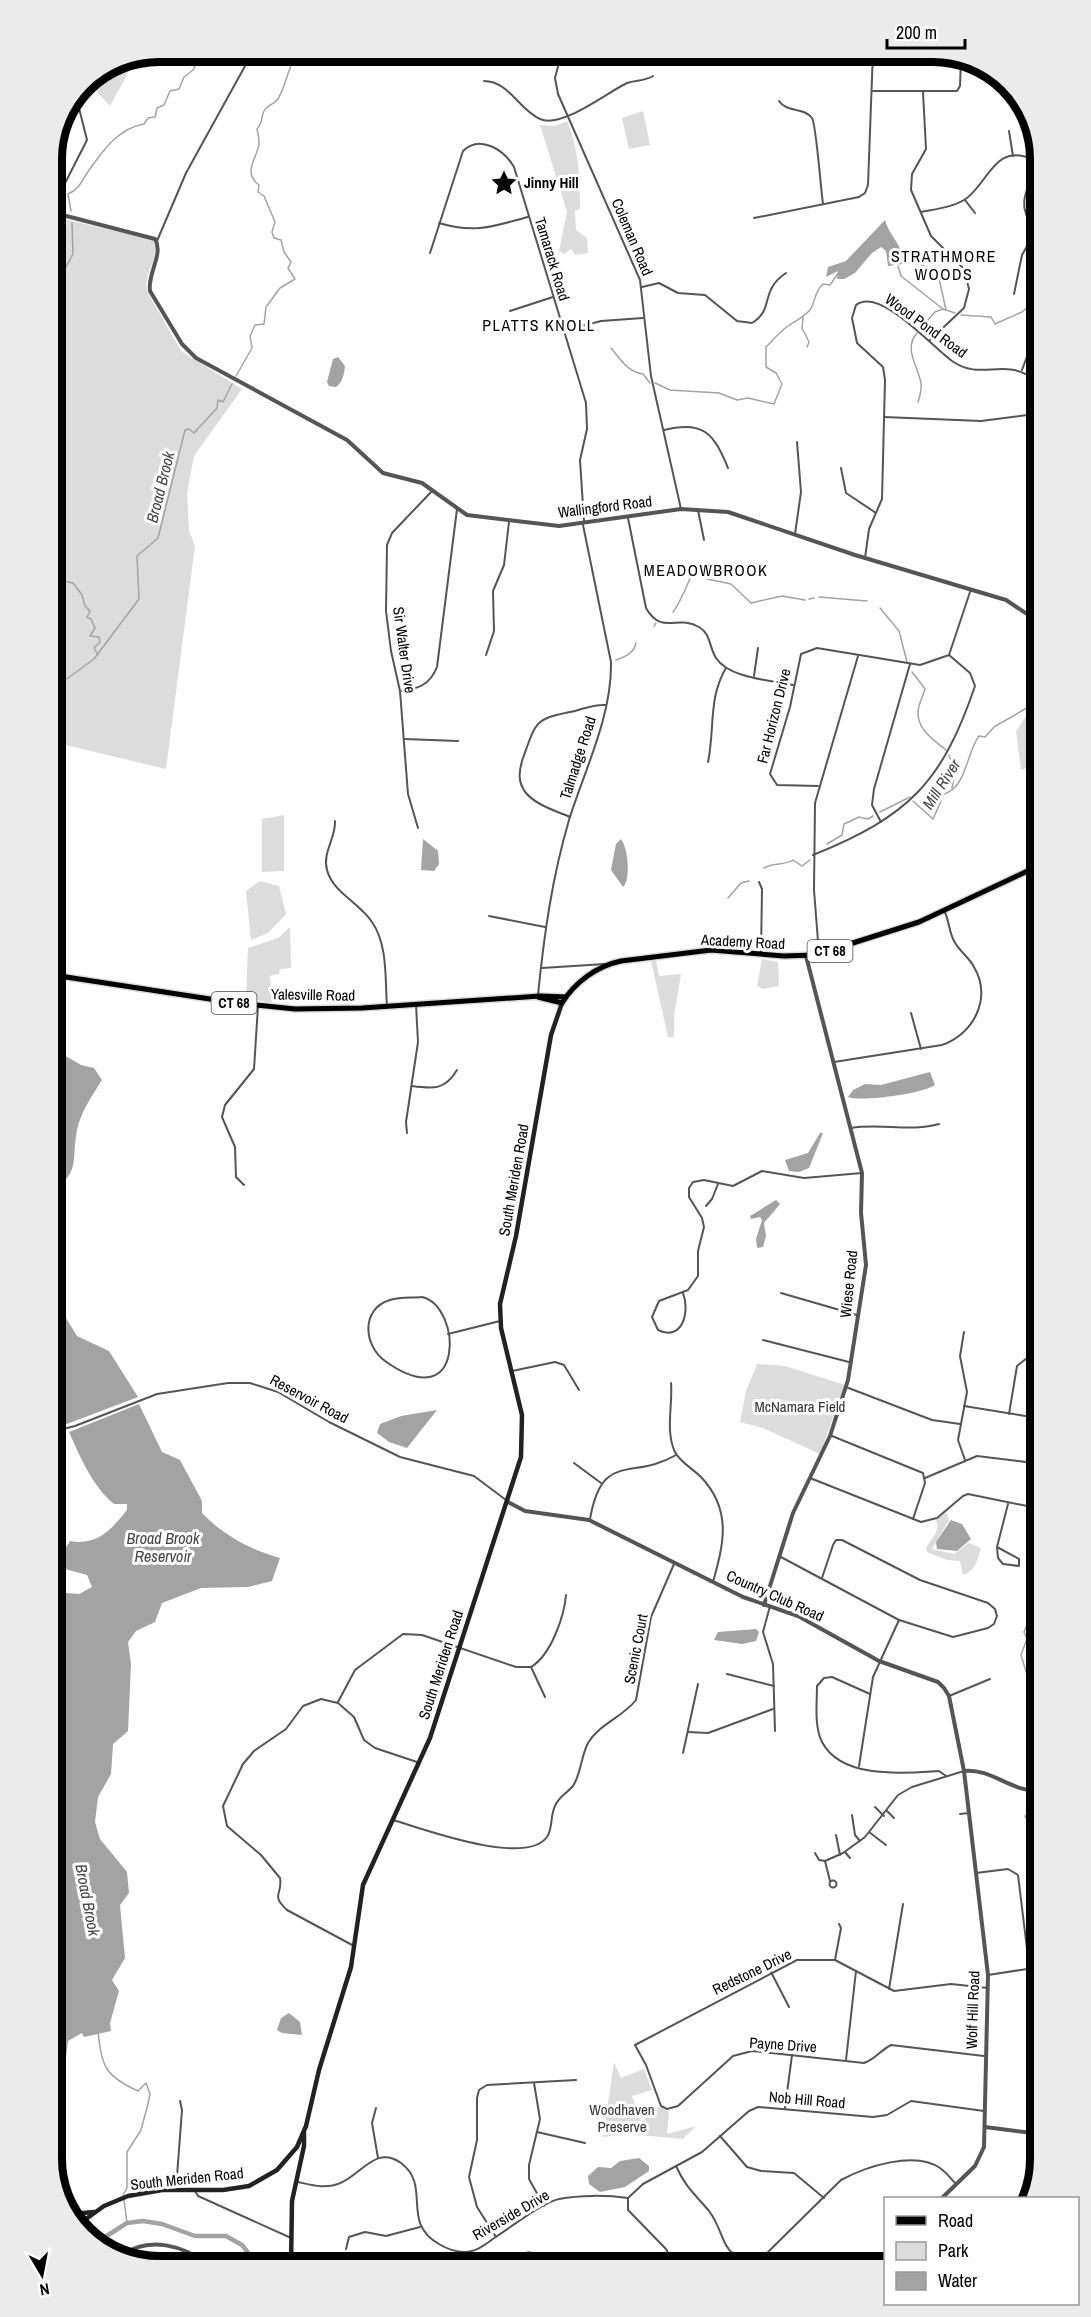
<svg xmlns="http://www.w3.org/2000/svg" width="1091" height="2317" font-family="'Archivo Narrow',sans-serif">
<style>
.green{fill:#dcdcdc}
.water{fill:#a3a3a3}
.lines{fill:none;stroke-linecap:round;stroke-linejoin:round}
.stream{stroke:#a3a3a3;stroke-width:1.5}
.river{stroke:#a3a3a3;stroke-width:4.5}
.primary-casing{stroke:#dbdbdb;stroke-width:8}
.minor{stroke:#555;stroke-width:2}
.tertiary{stroke:#555;stroke-width:4}
.secondary{stroke:#222;stroke-width:4.5}
.primary{stroke:#000;stroke-width:5}
.labels{text-anchor:middle;stroke-width:6;stroke-linejoin:round;paint-order:stroke}
.shield{fill:#fff;stroke:#4c4c4c;stroke-width:1.5}
.shield-label{font-size:14px;font-weight:bold;fill:#000}
.poi-label{font-size:15px;font-weight:bold;fill:#000;stroke:#fff;text-anchor:start}
.street-label{font-size:15px;fill:#000;stroke:#fff}
.park-label{font-size:15px;fill:#333;stroke:#fff}
.neighbourhood-label{font-size:16px;letter-spacing:1.5px;fill:#000;stroke:#fff}
.water-label{font-size:16px;font-style:italic;fill:#444;stroke:#fff}
.rim{fill:none;stroke:#000;stroke-width:8}
</style>
<rect width="100%" height="100%" fill="#fff"/>
<g class="green">
<path d="M138,55L110,106L86,80L118,59Z"/>
<path d="M643,111L650,145L629,149L622,118Z"/>
<path d="M567,121C579,149 580,179 580,209L575,211L576,230L587,238L588,253L575,255L571,249L564,254L559,251L567,212L540,125L555,126Z"/>
<path d="M60,218L153,240C161,256 143,274 147,291L181,351L242,389L194,456L187,493L189,531L195,546L166,769L53,742L51,249L58,236L53,232Z"/>
<path d="M1036,702V764L1021,770L1016,731Z"/>
<path d="M284,815V871L262,872V819Z"/>
<path d="M260,881L279,886L286,914L268,933L251,940L246,891Z"/>
<path d="M290,927L291,968L280,969L279,974L270,976L273,1003L246,998L248,948L278,938Z"/>
<path d="M762,959L778,962L779,986L763,989L757,986Z"/>
<path d="M651,961H656L659,976L681,974L674,1015V1037H668Z"/>
<path d="M757,1364L785,1366L845,1385L820,1454L763,1428L740,1422L746,1391Z"/>
<path d="M946,1512L949,1520L932,1549L954,1554L969,1543L981,1548C977,1561 976,1570 963,1575L960,1561L947,1560L927,1552L926,1548C931,1538 941,1532 936,1520Z"/>
<path d="M614,2062L621,2078L644,2069L652,2090L632,2096L641,2122L659,2107L669,2112L667,2134L696,2126L683,2139L628,2134L603,2137Z"/>
</g>
<g class="water">
<path d="M885,220C889,236 905,247 903,264L888,266L886,251L881,247L872,253L855,273L844,279H837L838,271L826,277L828,267L846,261Z"/>
<path d="M338,357L345,366C344,374 343,382 336,387L329,386L327,382L333,359Z"/>
<path d="M423,839L438,851L439,864L434,871L421,870Z"/>
<path d="M621,839C628,848 631,880 623,887L611,870L616,844Z"/>
<path d="M54,1049L81,1065L94,1068L102,1080C92,1096 81,1111 77,1130C71,1163 81,1167 54,1192Z"/>
<path d="M930,1072L935,1085C922,1094 861,1102 848,1097L853,1090L865,1084L881,1085Z"/>
<path d="M820,1133H823L809,1168L799,1172L789,1171L785,1160L808,1153Z"/>
<path d="M776,1200L780,1204L764,1223L766,1236L763,1247L757,1248L756,1239L762,1220L760,1217L751,1219L750,1216Z"/>
<path d="M54,1251L58,1269L60,1308L77,1336L109,1351L138,1397L59,1427L55,1426Z"/>
<path d="M139,1404L162,1452L180,1460L202,1501V1513C223,1535 251,1550 280,1558L272,1581L248,1587L201,1588L162,1603L155,1622L136,1631L128,1642L131,1664L128,1731L113,1744L111,1774L98,1797L95,1822L100,1839L127,1872L129,1893L120,1905L125,1958L112,1980L119,1991L110,2023L111,2031L84,2037L82,2033L68,2041L63,2081L56,2080L55,1592L79,1594L92,1587L87,1575L65,1569L60,1557L70,1541C97,1546 111,1530 127,1510V1504H114C93,1487 80,1457 69,1432Z"/>
<path d="M437,1410L407,1448L389,1442L377,1433L380,1424L401,1416Z"/>
<path d="M951,1520L962,1524L971,1539L957,1551L937,1549L936,1542Z"/>
<path d="M756,1629L759,1632L756,1641L742,1644L714,1640L718,1632Z"/>
<path d="M289,2013L300,2022L302,2035L282,2033L277,2030L281,2018Z"/>
<path d="M639,2158L649,2166V2171L625,2187L600,2192L589,2184L588,2176L598,2167L611,2168L620,2161Z"/>
</g>
<g class="lines">
<g class="stream">
<path d="M71,211L68,194C80,189 82,180 89,170C104,150 117,129 144,124L148,118L155,117L157,108L164,105L170,91L179,89L184,77L193,70L202,51"/>
<path d="M905,263L920,264L938,274L946,310"/>
<path d="M898,266L901,276L943,309L955,313"/>
<path d="M52,284L58,266L66,267L73,254L72,223"/>
<path d="M961,315L991,317L995,324L1022,312L1035,301"/>
<path d="M803,317L802,328L809,342L807,347"/>
<path d="M920,329L935,312L943,309"/>
<path d="M917,333C903,349 918,366 921,383C922,390 920,396 918,402"/>
<path d="M611,348C620,359 628,372 643,374L650,383"/>
<path d="M236,376L252,348L250,336L255,325L264,324L266,307L280,288L295,279L288,268L291,262L284,252L281,240L274,238L272,232L275,222L264,196L258,192L259,185C242,172 257,159 259,144C259,139 258,133 257,129C263,123 261,117 264,111C268,104 275,104 278,99C287,84 288,64 300,51"/>
<path d="M655,383L670,390L719,393L737,400L748,398L774,404L782,384L776,373L766,367V347C772,341 777,335 783,330C792,322 802,319 810,310C816,301 814,292 823,284L830,285L839,272"/>
<path d="M52,565L55,574L61,575L63,581L73,583L82,595L85,606L90,611L87,617L91,619L95,628L90,636L99,637L100,642L94,648L98,655"/>
<path d="M819,597L867,601"/>
<path d="M809,599L814,598"/>
<path d="M880,608L899,631L907,662"/>
<path d="M673,612C679,605 691,577 694,568L700,567L707,579L731,584L751,603L782,596L805,600"/>
<path d="M654,626L656,623"/>
<path d="M616,660C625,657 634,653 636,643"/>
<path d="M912,672L925,689C923,696 918,705 918,712C917,730 935,741 946,750"/>
<path d="M53,689L94,659L139,599L137,556L158,538L185,430L189,429L194,433L217,408L218,400L223,402L232,384"/>
<path d="M949,755L955,773L952,788"/>
<path d="M913,801L933,819L944,794C967,787 966,753 979,736L985,737L994,727L1025,709L1036,698"/>
<path d="M880,812L910,797"/>
<path d="M827,844L842,835L844,824L859,817L868,819L873,816"/>
<path d="M764,868C774,862 784,866 793,860L802,866L810,860"/>
<path d="M728,898L741,883L749,881"/>
<path d="M1038,1585L1028,1606L1029,1620L1024,1632L1027,1639L1021,1655L1039,1714"/>
<path d="M1039,1718V1724"/>
<path d="M1039,1738L1031,1765L1039,1780"/>
<path d="M1039,1805L1031,1806L1030,1812L1025,1816L1032,1830L1037,1833L1039,1845"/>
<path d="M98,2032C102,2067 105,2076 138,2091L146,2083L150,2094L148,2104L141,2130L127,2152V2188L123,2195"/>
<path d="M124,2200L127,2223"/>
<path d="M244,2265L252,2258"/>
</g>
<g class="river">
<path d="M94,2244L127,2223L143,2221L162,2224L195,2236H226L242,2245L258,2265"/>
<path d="M518,2263L521,2256L529,2253L553,2263"/>
</g>
<g class="primary-casing">
<g id="primary">
<path d="M53,975L236,1003L295,1009L362,1008L540,996L566,997"/>
<path d="M538,997L562,1003C575,982 597,966 621,961L711,950L784,956L815,955L919,922L1036,867"/>
</g>
</g>
<g class="minor">
<path d="M562,51L555,78L558,94L640,280L651,376L681,509"/>
<path d="M484,81C509,81 519,110 540,119C561,129 606,93 627,83C636,80 645,81 653,76"/>
<path d="M873,91H957L960,86L961,59"/>
<path d="M923,92L926,149L912,174L911,190L931,236L964,269L969,289L964,308L930,340"/>
<path d="M779,101C787,113 804,107 812,118C816,123 821,191 823,204"/>
<path d="M1009,131L1013,156"/>
<path d="M1034,174C1024,193 1018,209 1034,227"/>
<path d="M965,200L975,213"/>
<path d="M921,212C936,209 955,207 967,198C990,180 995,142 1034,160"/>
<path d="M53,213L59,195L87,140L76,96"/>
<path d="M754,218L859,197L865,193L868,185L873,51"/>
<path d="M439,223C475,234 494,226 528,217"/>
<path d="M157,241L186,173L250,57"/>
<path d="M430,253L463,151C480,134 504,150 514,167L586,403L587,429L580,460L584,521"/>
<path d="M642,287L659,283L678,293L705,295L737,321L752,323C775,309 759,291 786,273"/>
<path d="M1014,294L1022,255L1035,232"/>
<path d="M510,311L553,297"/>
<path d="M563,331L601,321L643,318"/>
<path d="M1022,370L1035,335"/>
<path d="M884,417L981,421L1035,414"/>
<path d="M664,430C704,420 714,434 728,468"/>
<path d="M841,468L846,493L876,513"/>
<path d="M698,510L704,540"/>
<path d="M628,518L646,608C662,636 678,614 699,627C711,634 709,647 716,658C730,679 771,680 793,685"/>
<path d="M795,534L801,492L797,442"/>
<path d="M865,558L869,529L882,499L885,380L883,367L857,343L852,318L856,305C880,286 933,348 952,361C982,382 1004,356 1035,380"/>
<path d="M486,655L494,631L493,591L504,565L509,522"/>
<path d="M949,655L971,589"/>
<path d="M754,676L758,648"/>
<path d="M400,691C418,689 430,685 437,667L457,509"/>
<path d="M404,739L458,741"/>
<path d="M708,762C715,729 708,698 726,668"/>
<path d="M818,786L777,785L770,774L790,707L801,654L817,648L920,665L949,655"/>
<path d="M570,817C556,811 536,805 526,793C517,782 519,770 523,758C537,719 535,719 575,711C586,708 594,704 606,705"/>
<path d="M335,821C336,838 322,853 327,870C333,893 360,903 372,922C388,945 385,979 387,1007"/>
<path d="M881,822L872,805L874,789L910,664"/>
<path d="M418,828L408,794L400,691L391,651L386,611L387,545L392,533L433,490"/>
<path d="M813,855C909,816 942,783 975,686L970,673L949,655"/>
<path d="M759,882L762,889L761,954"/>
<path d="M489,916L545,927"/>
<path d="M819,954L814,890L815,803L858,656"/>
<path d="M542,968L605,964"/>
<path d="M538,995C544,935 552,878 569,820C585,769 612,716 611,662L583,525"/>
<path d="M911,1013L921,1049"/>
<path d="M834,1062L942,1045C974,1034 992,998 974,967C969,957 959,951 954,941C949,932 949,920 944,910"/>
<path d="M412,1086C434,1089 445,1090 457,1070"/>
<path d="M851,1128C880,1123 912,1132 939,1124"/>
<path d="M407,1133L406,1122L418,1042L416,1005"/>
<path d="M244,1185L236,1177L235,1147L222,1117L225,1105L254,1069L258,1006"/>
<path d="M706,1206L712,1199L718,1184"/>
<path d="M683,1293C690,1311 683,1342 658,1330L652,1317L659,1301L688,1290L698,1276V1251L704,1227L702,1218L689,1197V1188L693,1182L704,1180L733,1186L762,1171L804,1178L862,1173"/>
<path d="M781,1293L857,1315"/>
<path d="M422,1297C462,1306 466,1419 385,1361C364,1346 360,1309 390,1300C400,1297 412,1298 422,1297Z"/>
<path d="M964,1332L960,1356L967,1392L958,1440L965,1460"/>
<path d="M448,1334L500,1321"/>
<path d="M763,1340L849,1362"/>
<path d="M512,1371L555,1362L564,1365L579,1390"/>
<path d="M671,1383C673,1405 665,1431 675,1452C680,1462 693,1469 701,1477C732,1510 724,1543 713,1582"/>
<path d="M846,1387L932,1420L960,1424"/>
<path d="M964,1406L1038,1418"/>
<path d="M1009,1414L1017,1366L1027,1358L1038,1361"/>
<path d="M55,1431L75,1426L157,1394L228,1383H250L278,1392L329,1422L400,1457L474,1476L506,1500"/>
<path d="M832,1436L923,1473L925,1483L913,1519"/>
<path d="M574,1463L601,1483"/>
<path d="M810,1478L921,1522L937,1518L963,1496L968,1494L1032,1507L1038,1512"/>
<path d="M925,1478L977,1456L1026,1462L1033,1464L1038,1474L1032,1507"/>
<path d="M590,1519C602,1450 632,1481 676,1455"/>
<path d="M997,1547L1019,1559V1566L1003,1564L998,1558Z"/>
<path d="M997,1547L1008,1504"/>
<path d="M779,1556L899,1620L953,1637L988,1628L994,1624L997,1616L995,1609L988,1603L920,1580L842,1540H836L833,1545L822,1578"/>
<path d="M770,1606L763,1632L773,1664L775,1731"/>
<path d="M531,1667L545,1697"/>
<path d="M727,1674L774,1686"/>
<path d="M870,1694L832,1677L824,1678L817,1686C817,1703 814,1726 822,1742C842,1780 905,1773 939,1771L946,1776"/>
<path d="M949,1696L990,1679"/>
<path d="M338,1702L355,1670L403,1634L422,1635L516,1667H531C551,1655 564,1617 566,1595"/>
<path d="M688,1732L708,1733L773,1709"/>
<path d="M683,1753L698,1684"/>
<path d="M859,1766L873,1677L899,1620"/>
<path d="M875,1807L884,1816"/>
<path d="M887,1811L894,1818"/>
<path d="M960,1814L969,1813"/>
<path d="M852,1815L855,1835L860,1841"/>
<path d="M393,1820C423,1829 525,1867 547,1837C553,1828 550,1816 555,1806C558,1797 567,1793 573,1786C581,1774 581,1756 588,1743C599,1724 623,1717 636,1700L651,1617L674,1564"/>
<path d="M869,1832L886,1845"/>
<path d="M836,1835L840,1855"/>
<path d="M845,1852L850,1858"/>
<path d="M815,1853L819,1860L825,1861"/>
<path d="M825,1861L843,1853L865,1837L898,1795L912,1787L964,1771"/>
<path d="M825,1861L830,1881"/>
<path d="M976,1873L1008,1869L1018,1875L1028,1957L1027,1969"/>
<circle cx="833" cy="1884" r="3.5"/>
<path d="M354,1946L287,1910C270,1894 283,1895 280,1878L261,1855L227,1826L223,1806L243,1764L254,1751L286,1729L303,1706L321,1699L338,1703L354,1717L364,1740L375,1748L417,1762"/>
<path d="M835,1960L841,1928L839,1924"/>
<path d="M1027,1969L1039,1979"/>
<path d="M771,1972L789,2007"/>
<path d="M988,1975L1027,1969"/>
<path d="M889,1989L903,1904"/>
<path d="M984,2056L891,2045C881,2050 874,2060 864,2063L752,2051L733,2056L678,2106L667,2109L661,2106L646,2065L635,2045L797,1960H835L894,1991L951,1984L988,1988"/>
<path d="M846,2060L856,1971"/>
<path d="M534,2083L540,2119L529,2165V2179L544,2206"/>
<path d="M376,2108L372,2123L378,2158"/>
<path d="M785,2108L792,2055"/>
<path d="M537,2132L585,2143"/>
<path d="M1037,2133L1040,2040"/>
<path d="M720,2136L747,2167L761,2171L794,2173L824,2198"/>
<path d="M676,2166C686,2188 694,2193 709,2211C728,2235 719,2269 767,2253L841,2180C865,2167 915,2150 940,2168C946,2172 951,2179 956,2184"/>
<path d="M298,2182C312,2185 325,2189 338,2184C360,2177 375,2144 401,2163C432,2186 400,2222 439,2244C447,2249 456,2252 465,2252C477,2252 487,2243 497,2236C513,2226 541,2203 559,2199C579,2195 607,2195 628,2198"/>
<path d="M176,2189L182,2110L180,2101"/>
<path d="M195,2191L198,2196L289,2237"/>
<path d="M1026,2198L1029,2192"/>
<path d="M496,2237L477,2207L469,2177L477,2140V2098L479,2090L487,2085L576,2080"/>
<path d="M346,2249L349,2237L365,2232L386,2236L420,2227"/>
<path d="M673,2262L666,2249L628,2210V2198L643,2184L702,2152L749,2111L758,2107L873,2117L887,2115L911,2101L984,2111"/>
</g>
<g class="tertiary">
<path d="M51,212L155,239C164,254 147,274 150,291L182,344L196,358L347,440L383,473L422,483L467,515L559,526L681,509L728,512L855,555L1006,600L1036,620"/>
<path d="M508,1502L525,1511L589,1520L743,1597L798,1616L879,1661L938,1682L944,1688L949,1696L964,1771L988,1975L984,2147L975,2166L942,2198"/>
<path d="M764,1605L793,1513L830,1436L848,1380L866,1265L861,1213L862,1173L806,956"/>
<path d="M964,1771C991,1768 1012,1792 1039,1791"/>
<path d="M985,2127L1040,2134"/>
<path d="M122,2255C149,2236 184,2245 208,2265"/>
<path d="M880,2261L886,2255"/>
</g>
<g class="secondary">
<path d="M72,2214L94,2212"/>
<path d="M79,2224L104,2206L128,2196L162,2190H223L249,2186L277,2170L297,2147L306,2126L319,2070L351,1967L363,1885L430,1738L521,1457L522,1415L501,1328L500,1304L516,1236L551,1035L562,1003"/>
<path d="M291,2265L292,2201L304,2146V2133"/>
</g>
<use href="#primary" class="primary"/>
</g>
<defs>
<g id="sight-bare" transform="scale(2.07)"><path d="M0-6L1.8-2.2L6-1.7L2.9 1.2L3.7 5.4L0 3.3L-3.7 5.4L-2.9 1.2L-6-1.7L-1.8-2.2Z" fill="#000" stroke="#fff" stroke-width="2.5" paint-order="stroke"/></g>
</defs>
<g fill-rule="evenodd">
<use href="#sight-bare" x="504" y="183"/>
</g>
<g class="labels">
<g class="shield">
<rect x="807.5" y="940" width="45" height="22" rx="4.5"/>
<rect x="211.5" y="992" width="45" height="22" rx="4.5"/>
</g>
<g class="shield-label">
<text x="830" y="956">CT 68</text>
<text x="234" y="1008">CT 68</text>
</g>
<g class="poi-label">
<text x="524" y="188">Jinny Hill</text>
</g>
<g class="street-label">
<text transform="translate(632 237) rotate(67)" y="5">Coleman Road</text>
<text transform="translate(552 259) rotate(73)" y="5">Tamarack Road</text>
<text transform="translate(926 326) rotate(36)" y="5">Wood Pond Road</text>
<text transform="translate(605 507) rotate(-7)" y="5">Wallingford Road</text>
<text transform="translate(404 650) rotate(82)" y="5">Sir Walter Drive</text>
<text transform="translate(774 716) rotate(-76)" y="5">Far Horizon Drive</text>
<text transform="translate(578 758) rotate(-72)" y="5">Talmadge Road</text>
<text transform="translate(743 942) rotate(3)" y="5">Academy Road</text>
<text transform="translate(313 995) rotate(1)" y="5">Yalesville Road</text>
<text transform="translate(514 1180) rotate(-80)" y="5">South Meriden Road</text>
<text transform="translate(849 1284) rotate(-84)" y="5">Wiese Road</text>
<text transform="translate(309 1399) rotate(28)" y="5">Reservoir Road</text>
<text transform="translate(775 1596) rotate(24)" y="5">Country Club Road</text>
<text transform="translate(636 1649) rotate(-79)" y="5">Scenic Court</text>
<text transform="translate(441 1665) rotate(-72)" y="5">South Meriden Road</text>
<text transform="translate(752 1972) rotate(-26)" y="5">Redstone Drive</text>
<text transform="translate(973 2010) rotate(-88)" y="5">Wolf Hill Road</text>
<text transform="translate(783 2045) rotate(4)" y="5">Payne Drive</text>
<text transform="translate(807 2100) rotate(5)" y="5">Nob Hill Road</text>
<text transform="translate(187 2179) rotate(-6)" y="5">South Meriden Road</text>
<text transform="translate(511 2215) rotate(-30)" y="5">Riverside Drive</text>
</g>
<g class="park-label">
<text x="800" y="1412">McNamara Field</text>
<text x="622" y="2115">Woodhaven<tspan x="622" dy="17">Preserve</tspan></text>
</g>
<g class="neighbourhood-label">
<text x="944" y="262">STRATHMORE<tspan x="944" dy="18">WOODS</tspan></text>
<text x="539" y="331">PLATTS KNOLL</text>
<text x="706" y="576">MEADOWBROOK</text>
</g>
<g class="water-label">
<text transform="translate(160 487) rotate(-76)" y="6">Broad Brook</text>
<text transform="translate(941 784) rotate(-57)" y="6">Mill River</text>
<text x="163" y="1544">Broad Brook<tspan x="163" dy="18">Reservoir</tspan></text>
<text transform="translate(88 1900) rotate(79)" y="6">Broad Brook</text>
</g>
</g>
<path d="M0 0H1091V2317H0ZM159 62H933A97 97 0 0 1 1030 159V2159A97 97 0 0 1 933 2256H159A97 97 0 0 1 62 2159V159A97 97 0 0 1 159 62Z" fill="#ebebeb" fill-rule="evenodd"/>
<path class="rim" d="M159 62H933A97 97 0 0 1 1030 159V2159A97 97 0 0 1 933 2256H159A97 97 0 0 1 62 2159V159A97 97 0 0 1 159 62Z"/>
<rect x="884" y="2197" width="195" height="108" fill="#ffffff" stroke="#999999" stroke-width="1.5"/>
<rect x="896" y="2216" width="30" height="9" fill="#000000" stroke="#999999" stroke-width="1.5"/>
<text x="938" y="2227" font-size="18" fill="#000000">Road</text>
<rect x="896" y="2242" width="30" height="18" fill="#dcdcdc" stroke="#999999" stroke-width="1.5"/>
<text x="938" y="2257" font-size="18" fill="#000000">Park</text>
<rect x="896" y="2272" width="30" height="18" fill="#a3a3a3" stroke="#999999" stroke-width="1.5"/>
<text x="938" y="2287" font-size="18" fill="#000000">Water</text>
<g transform="translate(42 2275) rotate(170)" stroke="#ffffff" stroke-width="4.5" paint-order="stroke">
<path d="M0-4.5L10 22L0 15L-10 22Z" fill="#000000"/>
<text y="-9" font-size="16" font-weight="bold" text-anchor="middle" fill="#000000">N</text>
</g>
<path d="M887 39v9h78v-9" fill="none" stroke="#000000" stroke-width="3"/>
<text x="896" y="39" font-size="18" fill="#000000" stroke="#ffffff" stroke-width="4.5" paint-order="stroke">200 m</text>
</svg>
